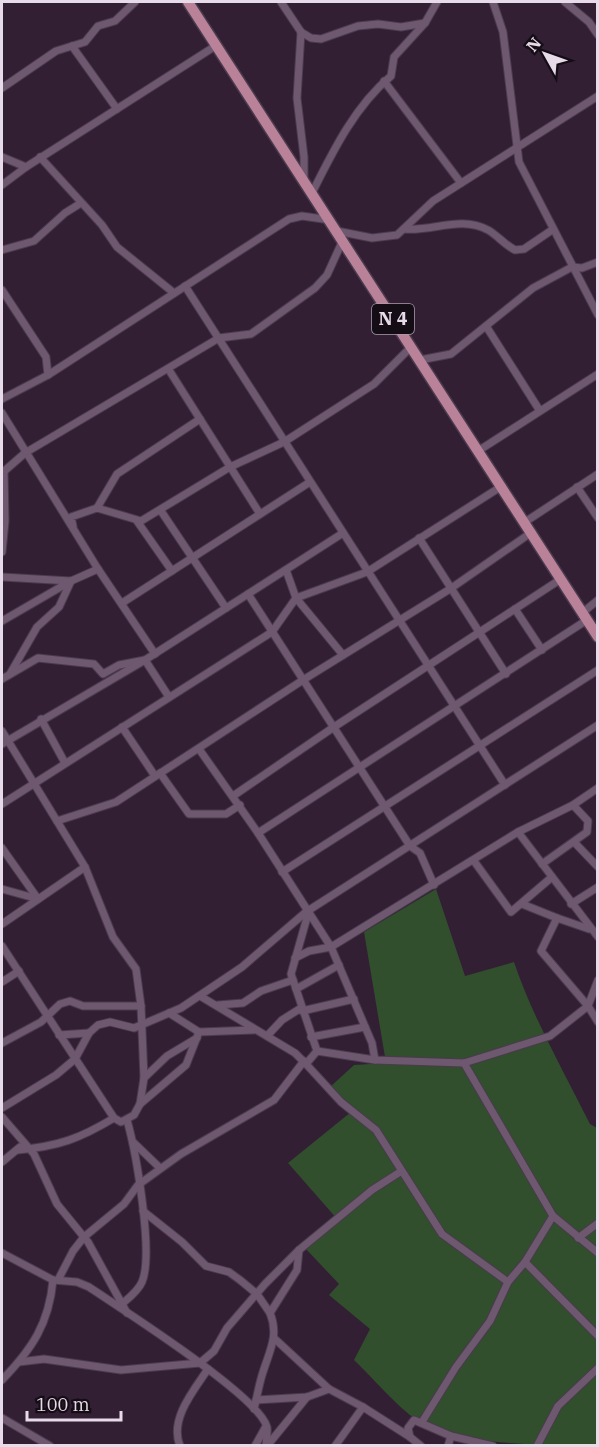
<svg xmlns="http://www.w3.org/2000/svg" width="599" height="1447" font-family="'IBM Plex Serif',serif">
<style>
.green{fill:#314e2d}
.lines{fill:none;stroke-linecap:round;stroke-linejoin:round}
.minor-casing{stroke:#4b3b4d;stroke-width:9}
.primary-casing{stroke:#4b3b4d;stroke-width:13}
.minor{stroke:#6e5870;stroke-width:7}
.primary{stroke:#b98299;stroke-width:10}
.labels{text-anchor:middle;stroke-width:6;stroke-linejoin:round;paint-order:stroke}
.shield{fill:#150d16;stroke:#a99daa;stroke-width:1.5}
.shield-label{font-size:18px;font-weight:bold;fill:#e8dbe9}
</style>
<rect width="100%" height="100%" fill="#321f34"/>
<path class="green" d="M436,889L465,976L514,962C533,1018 563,1070 590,1124L597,1128V1445C539,1445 469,1447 417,1420C396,1406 373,1378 354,1360L370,1329L329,1295L339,1284L305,1248L338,1220L288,1163L351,1112L329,1088L354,1065L386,1063L364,932Z"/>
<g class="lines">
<g class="minor-casing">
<g id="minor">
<path d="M281,2L301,32L311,38L321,39L358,26L378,24L401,27L425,23"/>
<path d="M493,2L503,32L519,162L598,315"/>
<path d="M565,2L589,22L598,35"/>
<path d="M301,32L297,98L304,157V181"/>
<path d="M72,46L117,109"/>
<path d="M384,81L461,183"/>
<path d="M2,88L56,51L85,42L98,26L115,21L135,2"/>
<path d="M2,157L26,167L217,45"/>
<path d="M40,157L102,225L117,247L174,293"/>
<path d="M2,185L26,167"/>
<path d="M312,193C333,151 355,106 391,76L394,57L425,23L437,2"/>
<path d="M404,229C433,232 460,215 488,230C497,235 505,245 515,250L524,249L552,230"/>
<path d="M337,231L372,238L397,235L433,201L598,96"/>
<path d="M2,250L34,241L65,213L81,203"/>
<path d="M185,286L505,785"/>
<path d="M2,290L46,357L48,375"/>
<path d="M486,326L540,411"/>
<path d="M420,360L451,354L533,288L572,267L582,268L598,262"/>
<path d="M169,370L260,514"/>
<path d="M2,399L48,375L289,219L302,216L330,220"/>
<path d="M2,413L98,569L155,654"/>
<path d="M478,451L598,374"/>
<path d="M2,473L25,453L219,338L251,334L315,288L327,275L343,240"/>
<path d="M577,487L598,518"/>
<path d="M97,508L117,474L200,419"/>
<path d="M161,511L226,608"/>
<path d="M137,521L172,571"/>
<path d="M525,522L598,474"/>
<path d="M73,526L71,517L97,508L141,521L230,467L284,442L374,384L411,347"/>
<path d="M419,538L506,674"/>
<path d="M2,552L5,521L4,471"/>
<path d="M286,570L296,598L343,655"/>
<path d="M2,577L71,581"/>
<path d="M248,594L410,846L420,853L434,885"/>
<path d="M122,603L310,482"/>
<path d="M515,609L542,650"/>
<path d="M582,613L598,600"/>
<path d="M2,621L71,581"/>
<path d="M10,674L37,627L59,607L71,581L98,569"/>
<path d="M2,679L38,658L94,664L103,674L119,665L145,660L169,697"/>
<path d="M41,719L65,763"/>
<path d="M122,727L155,776"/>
<path d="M2,731L85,867L113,937L136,969L141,1006L144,1078L140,1104"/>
<path d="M2,744L145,660L343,533"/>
<path d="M199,749L258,833L331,947L372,1043L375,1060"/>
<path d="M160,773L189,814H226L240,805"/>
<path d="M233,796L334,727L561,579"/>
<path d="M2,804L272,632L296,598L367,572L502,486"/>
<path d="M57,821L116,802L303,680L450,589L532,532"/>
<path d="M518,832L598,937"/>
<path d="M258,833L587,620"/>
<path d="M575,843L598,867"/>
<path d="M2,848L38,899"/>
<path d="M474,861L511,912L552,877"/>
<path d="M542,864L587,832L588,821L573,805"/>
<path d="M282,872L598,670"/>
<path d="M2,889L38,899"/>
<path d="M522,904L557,918L541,951L588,1006L598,1022"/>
<path d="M571,904L598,887"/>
<path d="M308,914L291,974L317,1051"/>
<path d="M557,918L589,929"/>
<path d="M2,924L85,867"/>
<path d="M2,946L114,1118L121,1122L134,1115L140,1104L186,1065L199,1032"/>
<path d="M295,958L309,951L331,947L518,832L573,805L598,788"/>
<path d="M2,982L19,971"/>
<path d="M296,989L339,965"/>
<path d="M200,996L295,1053L306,1064L317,1051L375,1060L464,1063L550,1036L588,1006L598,980"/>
<path d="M218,1005L243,1003L261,991L293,980"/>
<path d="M302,1011L354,999"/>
<path d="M169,1013L199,1032L254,1030"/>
<path d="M59,1035L89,1033"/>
<path d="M267,1036L282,1020L301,1008"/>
<path d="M311,1037L365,1027"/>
<path d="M2,1043L41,1022L60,1004L70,1001L83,1006H141"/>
<path d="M464,1063L553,1216L598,1253"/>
<path d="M306,1064L341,1102L376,1130L442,1234L508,1282"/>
<path d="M144,1078L167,1056L197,1038"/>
<path d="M2,1108L56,1075L75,1059L89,1033L98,1025L110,1022L134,1028L181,1008L242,967L306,912L598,725"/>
<path d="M2,1117L34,1154L57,1204L88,1242L127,1313"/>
<path d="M134,1143L160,1168"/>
<path d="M18,1150C59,1146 79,1139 114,1118"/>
<path d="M2,1162L20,1147"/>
<path d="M143,1211L182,1242L206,1266L229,1272L240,1280L257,1294L270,1313"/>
<path d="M578,1238L598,1223"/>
<path d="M2,1253L53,1280L77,1282L89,1287C120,1308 259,1396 267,1427C268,1432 266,1440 266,1446"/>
<path d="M525,1262L598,1336"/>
<path d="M58,1280L73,1251L84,1237L124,1204L138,1185L181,1154L274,1100L304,1061"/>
<path d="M123,1303C130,1297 138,1291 142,1282C154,1254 136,1152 127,1120"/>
<path d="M275,1339L329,1389L363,1407L410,1437L408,1428L414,1420L451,1436L493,1446"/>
<path d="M19,1362L44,1359L121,1370L200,1363L214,1351L227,1328L265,1284L299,1250L372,1190L400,1172"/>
<path d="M2,1380C32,1349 49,1324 53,1280"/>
<path d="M256,1400L307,1397L329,1389"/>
<path d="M254,1409C257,1397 259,1384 263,1372C270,1350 279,1335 270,1313L297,1270L299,1250"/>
<path d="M2,1418L50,1446"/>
<path d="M422,1422L456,1367L490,1321L508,1282L525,1262L553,1216"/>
<path d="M410,1437L421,1446"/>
<path d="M180,1446C169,1419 194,1390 208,1369"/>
<path d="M255,1446L265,1428"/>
<path d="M267,1446L307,1397"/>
<path d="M335,1446L363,1407"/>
<path d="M448,1446L451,1436"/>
<path d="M537,1446L558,1406L598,1368"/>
</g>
</g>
<g class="primary-casing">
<path id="primary" d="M188,2L598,637"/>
</g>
<use href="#minor" class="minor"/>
<use href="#primary" class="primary"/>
</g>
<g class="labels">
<rect class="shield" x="372" y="304" width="42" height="30" rx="4.5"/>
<g class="shield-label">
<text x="393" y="325">N 4</text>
</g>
</g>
<rect width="599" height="1447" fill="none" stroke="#e8dbe9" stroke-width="6"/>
<g transform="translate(545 54) rotate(310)" stroke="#150d16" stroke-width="4.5" paint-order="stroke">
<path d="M0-4.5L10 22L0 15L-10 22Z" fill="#e8dbe9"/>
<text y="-9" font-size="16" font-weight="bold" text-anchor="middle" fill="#e8dbe9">N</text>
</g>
<path d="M27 1411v9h94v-9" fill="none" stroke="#e8dbe9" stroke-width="3"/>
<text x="36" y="1411" font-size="18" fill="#e8dbe9" stroke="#150d16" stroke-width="4.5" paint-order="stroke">100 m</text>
</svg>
